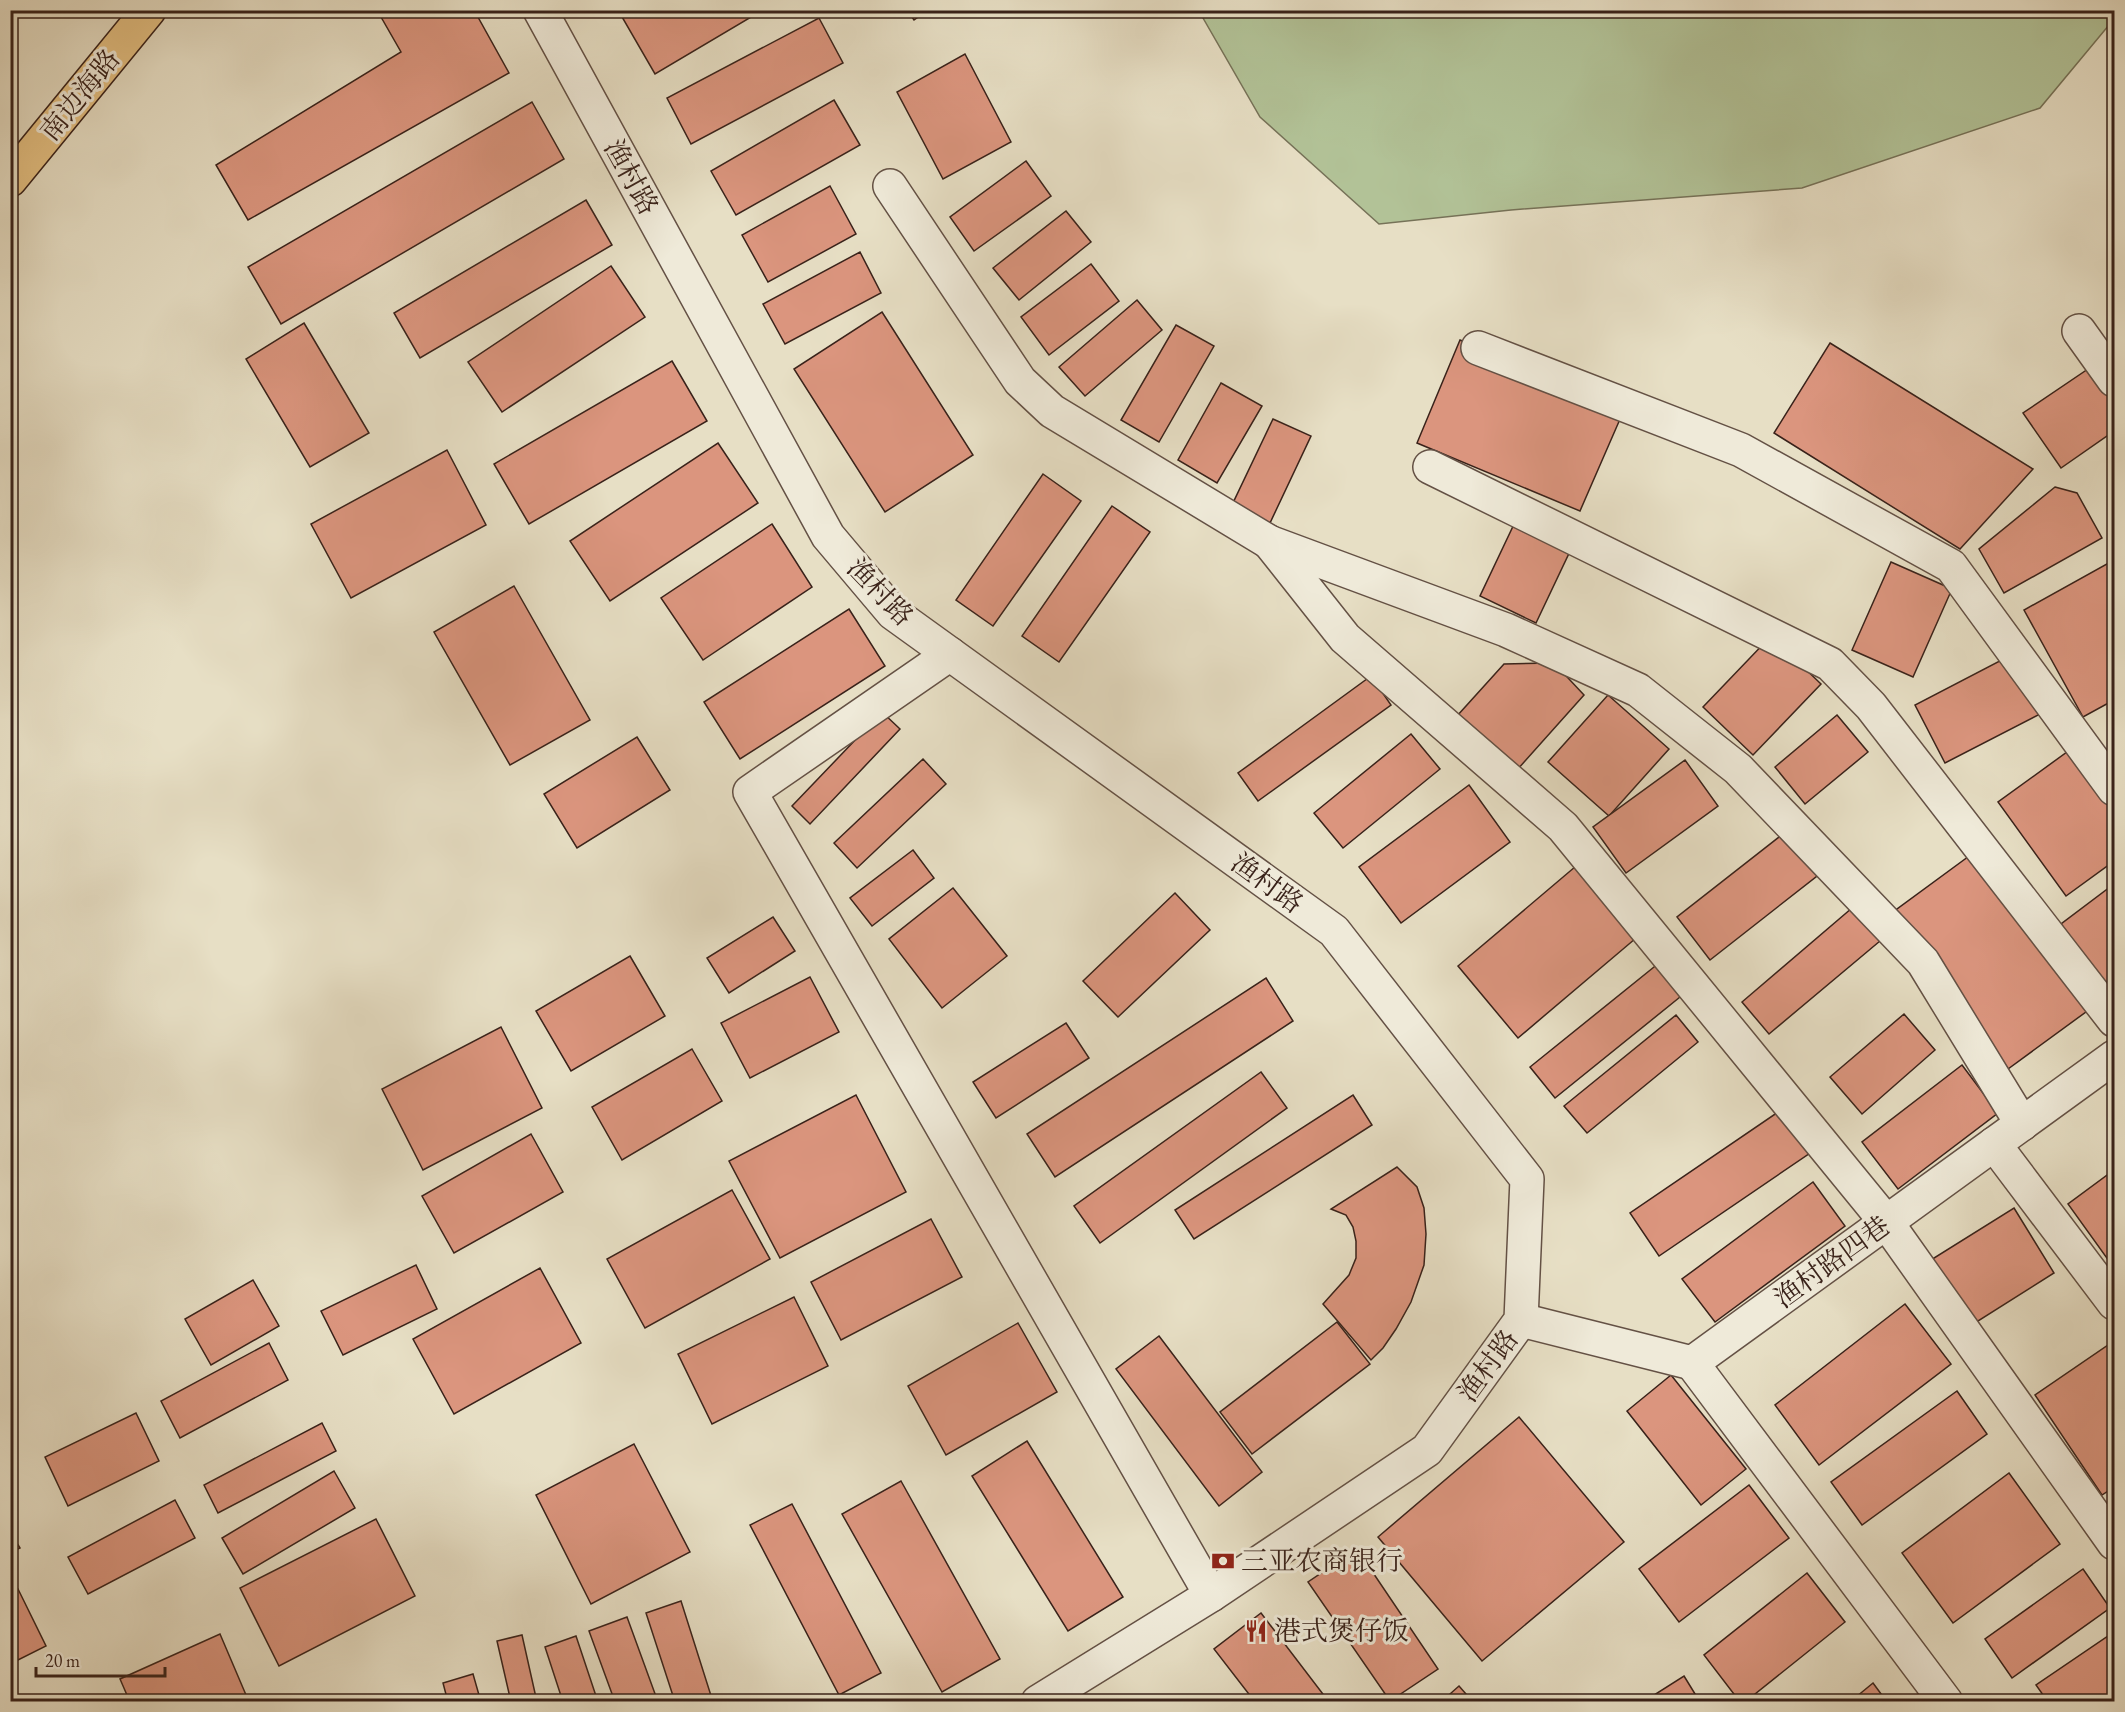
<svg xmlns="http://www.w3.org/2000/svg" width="2125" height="1712" font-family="'EB Garamond','Noto Serif SC',serif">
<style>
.green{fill:#b2c297;stroke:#767258;stroke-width:1.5}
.building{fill:#db957e;stroke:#39221a;stroke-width:1.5}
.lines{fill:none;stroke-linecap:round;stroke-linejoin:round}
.minor-casing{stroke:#645145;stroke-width:36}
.major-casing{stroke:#39221a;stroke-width:36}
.minor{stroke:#efead9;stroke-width:33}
.major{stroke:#e4c082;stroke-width:33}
.labels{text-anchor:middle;stroke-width:6;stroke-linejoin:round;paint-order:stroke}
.street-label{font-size:27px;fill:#39221a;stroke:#efead9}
.poi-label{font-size:27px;fill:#39221a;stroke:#efead9;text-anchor:start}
</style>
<rect width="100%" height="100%" fill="#e7dfc5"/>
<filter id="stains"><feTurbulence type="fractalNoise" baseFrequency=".00333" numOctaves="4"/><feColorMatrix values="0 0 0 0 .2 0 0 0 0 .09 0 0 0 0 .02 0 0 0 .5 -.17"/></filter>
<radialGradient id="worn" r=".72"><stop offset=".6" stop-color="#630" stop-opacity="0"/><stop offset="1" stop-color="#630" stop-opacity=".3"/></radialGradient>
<path class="green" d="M2114,10V19L2040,108L1802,188L1511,210L1379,224L1260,117L1199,11Z"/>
<g class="building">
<path d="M377,10H474L509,73L248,220L216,165L401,52Z"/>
<path d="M618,10H763L655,74Z"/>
<path d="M907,10H928L914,20Z"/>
<path d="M819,18L843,63L691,144L667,98Z"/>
<path d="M965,54L1011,142L943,179L897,92Z"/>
<path d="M834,100L860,145L736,215L711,171Z"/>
<path d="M532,102L564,159L281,324L248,267Z"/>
<path d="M1026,161L1051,196L974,251L950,217Z"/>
<path d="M830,186L856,234L768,282L742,235Z"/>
<path d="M586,200L612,245L420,358L394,313Z"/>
<path d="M1066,211L1091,242L1019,300L993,268Z"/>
<path d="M860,252L881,293L785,344L763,304Z"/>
<path d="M1091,264L1119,301L1049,355L1021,317Z"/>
<path d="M611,266L645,317L502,412L468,362Z"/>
<path d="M1137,300L1162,330L1085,396L1059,367Z"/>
<path d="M882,312L973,455L885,512L794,369Z"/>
<path d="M304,323L369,433L310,467L246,359Z"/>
<path d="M1176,325L1214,346L1159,442L1121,420Z"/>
<path d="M1460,340L1624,410L1580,511L1417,443Z"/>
<path d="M1830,343L2033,469L1960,549L1774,433Z"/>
<path d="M672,361L707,421L529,524L494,464Z"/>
<path d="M2091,367L2114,402V431L2061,468L2023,413Z"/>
<path d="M1221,383L1262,406L1217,483L1178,460Z"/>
<path d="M1273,419L1311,436L1270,523L1232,505Z"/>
<path d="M718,443L758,503L610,601L570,541Z"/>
<path d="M447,450L486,525L351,598L311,524Z"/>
<path d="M1043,474L1081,501L993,626L956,600Z"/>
<path d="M2055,487L2077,493L2102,538L2004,593L1979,549Z"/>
<path d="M1112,506L1150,532L1059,662L1022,636Z"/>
<path d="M1516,520L1572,547L1536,623L1480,596Z"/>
<path d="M772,524L812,587L703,660L661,598Z"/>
<path d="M2114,560V700L2083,717L2024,610Z"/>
<path d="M1891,562L1952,589L1913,677L1852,650Z"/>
<path d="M514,586L590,720L510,765L434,632Z"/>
<path d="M849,609L885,666L740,759L704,702Z"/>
<path d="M1771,636L1821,684L1753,755L1703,707Z"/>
<path d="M2017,652L2046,711L1945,763L1915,705Z"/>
<path d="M1554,663L1584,695L1517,770L1457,716L1504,664Z"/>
<path d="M1371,676L1391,705L1258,801L1238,773Z"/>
<path d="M1608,695L1669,749L1609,816L1548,762Z"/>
<path d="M882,712L900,729L810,824L792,806Z"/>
<path d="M1837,715L1868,752L1805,804L1775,767Z"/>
<path d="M1411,734L1440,769L1343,848L1314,813Z"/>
<path d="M637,737L670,790L577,848L544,794Z"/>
<path d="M2078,744L2114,795V861L2066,896L1998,802Z"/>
<path d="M923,759L946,784L857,868L834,843Z"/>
<path d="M1685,760L1718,806L1626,873L1593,827Z"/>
<path d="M1469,785L1510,842L1401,923L1359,867Z"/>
<path d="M1793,826L1826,869L1710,960L1677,917Z"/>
<path d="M913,850L934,878L872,926L850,898Z"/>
<path d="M1976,851L2090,1009L2008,1069L1893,912Z"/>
<path d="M1582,861L1642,933L1518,1038L1458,966Z"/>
<path d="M2114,884V996L2061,924Z"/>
<path d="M953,888L1007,956L942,1008L889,939Z"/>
<path d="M1175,893L1210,930L1118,1017L1083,981Z"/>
<path d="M1852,908L1880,941L1769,1034L1742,1002Z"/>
<path d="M773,917L795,951L729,993L707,958Z"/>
<path d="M630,956L665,1016L571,1071L536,1011Z"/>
<path d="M1659,963L1685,993L1555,1098L1530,1067Z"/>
<path d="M810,977L839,1032L750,1078L721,1023Z"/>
<path d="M1266,978L1293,1021L1055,1177L1027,1134Z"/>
<path d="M1904,1014L1935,1050L1862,1114L1830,1077Z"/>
<path d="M1676,1015L1698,1042L1587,1133L1564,1106Z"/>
<path d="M1066,1023L1089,1058L996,1118L973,1082Z"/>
<path d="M501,1027L542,1108L423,1170L382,1089Z"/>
<path d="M692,1049L722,1101L622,1160L592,1107Z"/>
<path d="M1962,1065L1998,1113L1898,1189L1862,1142Z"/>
<path d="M1261,1072L1287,1108L1100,1243L1074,1206Z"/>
<path d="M856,1095L906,1192L780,1258L729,1161Z"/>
<path d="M1353,1095L1372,1125L1194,1239L1175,1210Z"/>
<path d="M1787,1106L1816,1149L1659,1256L1630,1213Z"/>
<path d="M531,1134L563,1192L454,1253L422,1196Z"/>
<path d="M1397,1167L1417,1187L1424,1208L1426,1234L1424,1265L1411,1302L1396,1329L1383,1348L1371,1360L1323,1304L1349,1275L1356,1258V1241L1353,1227L1346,1215L1331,1209Z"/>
<path d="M2114,1170V1268L2068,1204Z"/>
<path d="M1813,1182L1845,1226L1715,1322L1682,1279Z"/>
<path d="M732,1190L770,1259L645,1328L607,1259Z"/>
<path d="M2014,1208L2054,1273L1967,1328L1926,1263Z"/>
<path d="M931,1219L962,1277L841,1340L811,1282Z"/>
<path d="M416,1265L437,1309L343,1355L321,1311Z"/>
<path d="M540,1268L581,1343L454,1414L413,1339Z"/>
<path d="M253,1280L279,1326L211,1365L185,1319Z"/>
<path d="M794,1297L828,1366L712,1424L678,1354Z"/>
<path d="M1905,1304L1951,1364L1819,1465L1775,1405Z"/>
<path d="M1337,1322L1370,1364L1252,1454L1220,1412Z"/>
<path d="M1018,1323L1057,1392L946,1455L908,1386Z"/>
<path d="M1159,1336L1262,1472L1219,1506L1116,1369Z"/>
<path d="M2114,1341V1487L2102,1495L2035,1395Z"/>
<path d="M269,1343L288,1380L180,1438L161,1401Z"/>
<path d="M1671,1375L1746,1469L1701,1505L1627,1411Z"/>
<path d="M1957,1391L1987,1434L1862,1525L1831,1482Z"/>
<path d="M136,1413L159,1461L68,1506L45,1457Z"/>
<path d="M1519,1417L1624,1542L1482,1661L1378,1537Z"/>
<path d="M322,1423L336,1451L218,1513L204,1485Z"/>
<path d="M1027,1441L1123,1597L1068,1631L972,1476Z"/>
<path d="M634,1444L690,1552L591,1604L536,1495Z"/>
<path d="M334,1471L355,1508L243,1574L222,1538Z"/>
<path d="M2009,1473L2060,1544L1953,1623L1902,1553Z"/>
<path d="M901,1481L1000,1659L942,1692L842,1514Z"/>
<path d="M1749,1485L1789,1538L1679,1622L1639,1569Z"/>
<path d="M175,1500L195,1538L88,1594L68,1557Z"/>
<path d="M792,1504L881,1673L839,1695L750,1525Z"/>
<path d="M376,1519L415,1596L279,1666L240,1588Z"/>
<path d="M10,1532L20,1548L10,1553Z"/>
<path d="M1357,1549L1438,1669L1390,1701L1308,1582Z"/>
<path d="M2083,1569L2110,1608L2012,1678L1985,1639Z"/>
<path d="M1807,1573L1845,1622L1745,1702H1740L1704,1655Z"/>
<path d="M18,1589L46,1646L10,1664V1593Z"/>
<path d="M681,1601L713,1702H675L646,1613Z"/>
<path d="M1261,1613L1329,1702H1255L1214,1649Z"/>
<path d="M627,1617L658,1702H615L589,1631Z"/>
<path d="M2114,1632V1702H2048L2036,1685Z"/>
<path d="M220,1634L249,1702H130L120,1679Z"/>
<path d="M522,1635L537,1702H511L497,1641Z"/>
<path d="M576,1636L598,1702H563L545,1647Z"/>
<path d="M473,1674L481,1702H448L443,1683Z"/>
<path d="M1684,1676L1700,1702H1643Z"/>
<path d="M1873,1683L1887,1702H1850Z"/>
<path d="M1459,1686L1473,1702H1441Z"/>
</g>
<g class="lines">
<g class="minor-casing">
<g id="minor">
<path d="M540,10L828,536L893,613L1334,931L1527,1179L1521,1320L1427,1450L1211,1595L1038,1702"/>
<path d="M890,186L1020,381L1052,411L1269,542L1506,630L1638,690L1738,769L1923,962L2022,1124"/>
<path d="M2079,331L2114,380"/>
<path d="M1478,348L1741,450L1951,566L2114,789"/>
<path d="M1430,467L1830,664L1871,706L2114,1020"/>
<path d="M1269,542L1345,638L1563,827L1887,1223L2114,1543"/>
<path d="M950,654L750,792L1211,1595"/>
<path d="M1994,1144L2114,1303"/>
<path d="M1521,1320L1692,1363L2114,1057"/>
<path d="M1692,1363L1946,1702"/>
</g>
</g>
<g class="major-casing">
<path id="major" d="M10,180L149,10"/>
</g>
<use href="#minor" class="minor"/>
<use href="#major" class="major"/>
</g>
<defs>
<g id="bank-bare" transform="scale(1.8)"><path d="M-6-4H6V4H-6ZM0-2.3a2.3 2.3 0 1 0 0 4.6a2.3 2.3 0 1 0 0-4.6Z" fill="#8f2418" stroke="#efead9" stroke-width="2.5" paint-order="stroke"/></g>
<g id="restaurant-bare" transform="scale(1.8)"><path d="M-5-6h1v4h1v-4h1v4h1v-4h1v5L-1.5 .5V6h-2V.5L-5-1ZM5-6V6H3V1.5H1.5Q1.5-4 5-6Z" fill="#8f2418" stroke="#efead9" stroke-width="2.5" paint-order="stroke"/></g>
</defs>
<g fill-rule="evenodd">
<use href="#bank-bare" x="1223" y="1561"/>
<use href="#restaurant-bare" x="1256" y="1631"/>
</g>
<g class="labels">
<g class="street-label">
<text transform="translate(80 95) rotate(-51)" y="9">南边海路</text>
<text transform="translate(631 177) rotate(61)" y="9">渔村路</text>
<text transform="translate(880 592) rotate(46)" y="9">渔村路</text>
<text transform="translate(1267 883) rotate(36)" y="9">渔村路</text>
<text transform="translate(1832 1262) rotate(-36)" y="9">渔村路四巷</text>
<text transform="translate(1488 1366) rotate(-54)" y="9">渔村路</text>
</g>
<g class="poi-label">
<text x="1241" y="1570">三亚农商银行</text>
<text x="1274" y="1640">港式煲仔饭</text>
</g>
</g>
<rect width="2125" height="1712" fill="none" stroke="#e7dfc5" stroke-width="36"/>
<rect x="12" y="12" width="2101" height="1688" fill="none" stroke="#39221a" stroke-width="3"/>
<rect x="18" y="18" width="2089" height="1676" fill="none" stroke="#39221a" stroke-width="1.5"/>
<path d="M36 1667v9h129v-9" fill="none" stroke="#39221a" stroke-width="3"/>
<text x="45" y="1667" font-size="18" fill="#39221a" stroke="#efead9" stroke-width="4.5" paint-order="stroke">20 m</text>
<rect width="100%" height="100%" filter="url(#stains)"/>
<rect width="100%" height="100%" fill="url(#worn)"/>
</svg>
